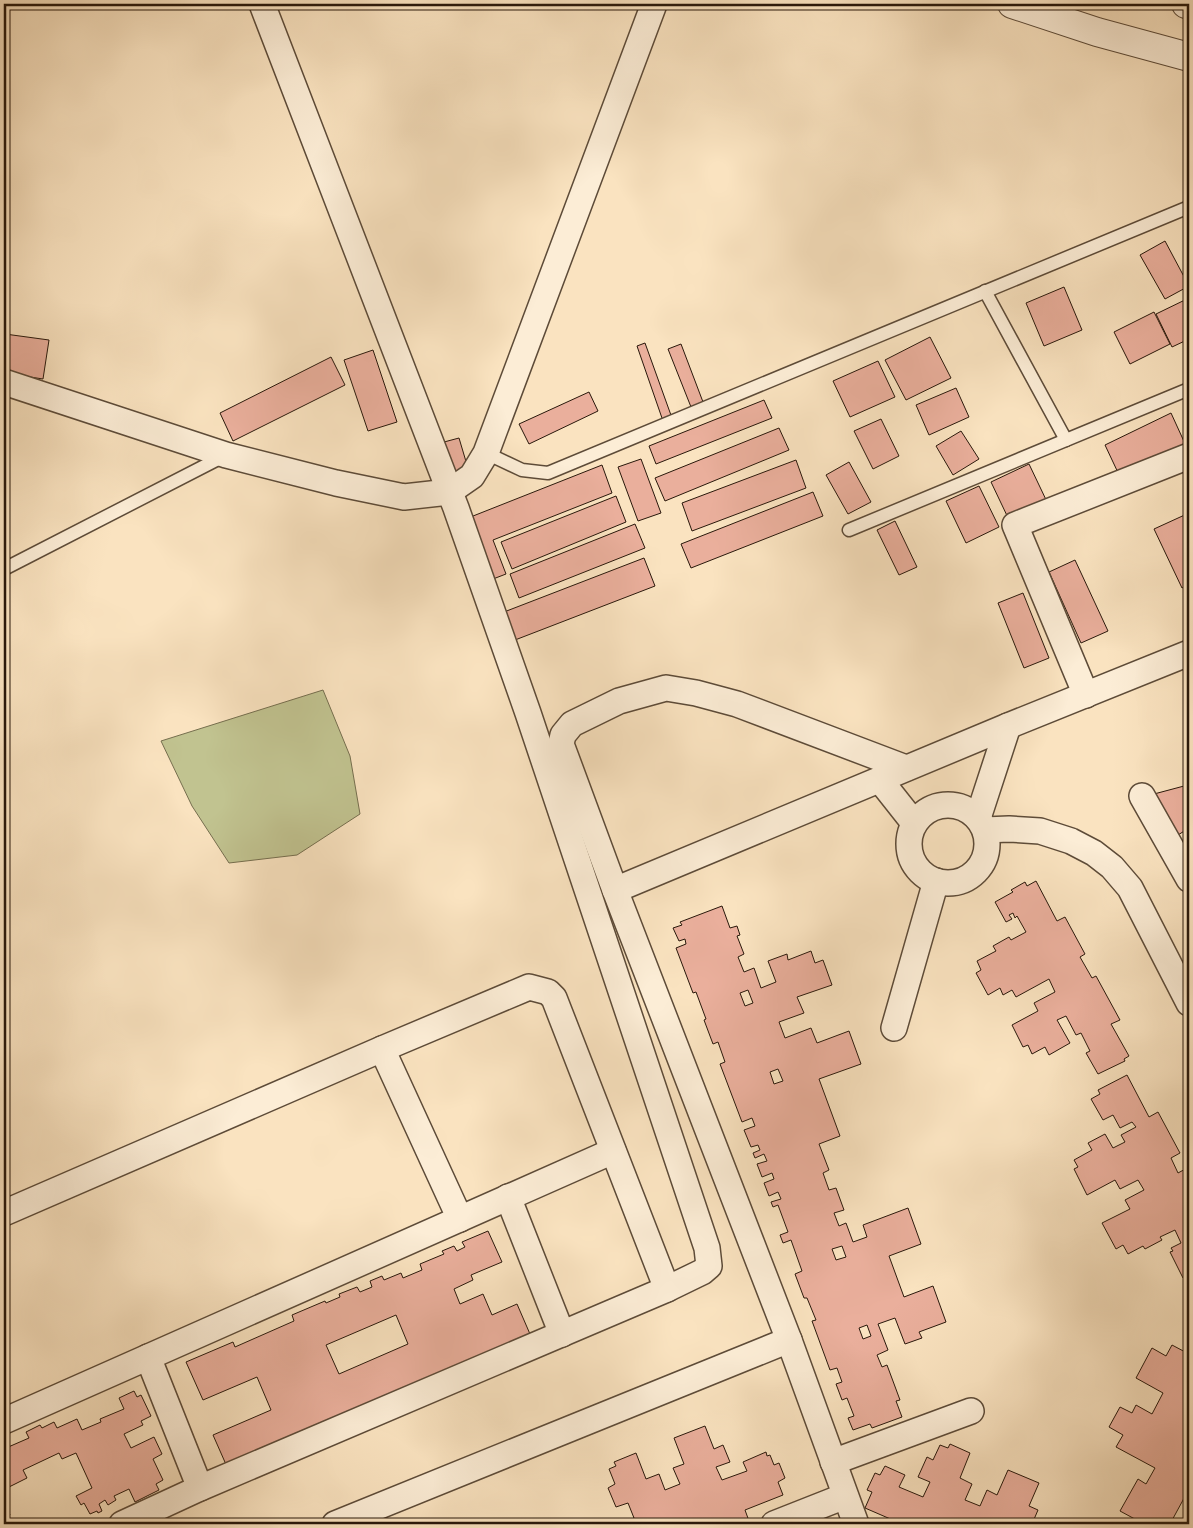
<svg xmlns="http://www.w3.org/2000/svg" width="1193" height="1528" font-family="'IM FELL Great Primer',serif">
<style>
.green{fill:#c1c390;stroke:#756e4e}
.building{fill:#eaaf9c;stroke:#29180b;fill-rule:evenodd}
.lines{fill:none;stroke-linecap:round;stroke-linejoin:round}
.service-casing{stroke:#5d4b38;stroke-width:15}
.minor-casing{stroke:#5d4b38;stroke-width:28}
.tertiary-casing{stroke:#5d4b38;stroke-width:30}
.service{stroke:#fcedd6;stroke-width:12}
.minor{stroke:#fcedd6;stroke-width:25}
.tertiary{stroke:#fcedd6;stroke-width:28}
</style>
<rect width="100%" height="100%" fill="#fae3c0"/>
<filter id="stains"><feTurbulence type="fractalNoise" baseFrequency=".004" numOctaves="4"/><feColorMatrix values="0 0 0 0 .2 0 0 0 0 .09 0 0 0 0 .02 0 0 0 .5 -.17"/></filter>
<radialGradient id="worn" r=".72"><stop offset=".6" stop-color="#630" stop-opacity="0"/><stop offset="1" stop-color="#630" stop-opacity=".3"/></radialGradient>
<path class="green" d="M323,690L350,756L360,814L297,855L229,863L192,806L161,741Z"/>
<g class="building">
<path d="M1165,241L1189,286L1165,299L1140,255Z"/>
<path d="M1064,287L1082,330L1044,346L1026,303Z"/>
<path d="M1189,298V339L1172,347L1156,314Z"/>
<path d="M1154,312L1170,344L1130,364L1114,332Z"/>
<path d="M5,334L49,340L43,379L4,373Z"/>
<path d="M930,337L951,378L906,400L885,360Z"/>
<path d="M645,343L672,418L663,421L637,346Z"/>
<path d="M681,344L703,402L691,407L668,349Z"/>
<path d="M373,350L397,422L368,431L344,360Z"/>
<path d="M331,357L345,385L233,441L220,413Z"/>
<path d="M878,361L895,397L850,417L833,381Z"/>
<path d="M956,388L969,417L929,435L916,405Z"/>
<path d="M589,392L598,411L529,444L519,424Z"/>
<path d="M764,400L772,418L656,464L649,446Z"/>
<path d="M1171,413L1187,448L1121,479L1105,445Z"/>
<path d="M881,419L899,456L873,469L854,431Z"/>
<path d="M779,428L789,450L665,501L655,478Z"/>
<path d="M961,431L979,459L953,475L936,446Z"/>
<path d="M459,438L470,475L455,480L444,442Z"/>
<path d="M641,459L661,513L638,521L618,467Z"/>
<path d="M796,460L806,488L692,531L682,503Z"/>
<path d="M849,462L871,502L848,514L826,475Z"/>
<path d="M1029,464L1049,506L1011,524L991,482Z"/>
<path d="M602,465L612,493L493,540L506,574L493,579L468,518Z"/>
<path d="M979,486L999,527L966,543L946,501Z"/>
<path d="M813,492L823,516L691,568L681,544Z"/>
<path d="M616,496L626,522L512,569L501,542Z"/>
<path d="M1189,513V584L1182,588L1154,529Z"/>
<path d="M895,521L917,567L899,575L877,530Z"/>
<path d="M635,524L645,548L519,598L510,574Z"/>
<path d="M644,558L655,586L515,640L504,612Z"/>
<path d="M1075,560L1108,631L1081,643L1049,572Z"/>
<path d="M1023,593L1049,658L1024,668L998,603Z"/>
<path d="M1184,786L1189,793V828L1178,835L1154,794Z"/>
<path d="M1036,881L1057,921L1065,917L1085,954L1080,957L1092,978L1096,976L1120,1020L1111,1024L1129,1056L1124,1059L1125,1061L1098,1074L1086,1053L1090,1051L1081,1033L1076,1035L1066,1016L1057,1020L1070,1043L1049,1055L1045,1047L1032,1054L1028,1045L1023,1047L1012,1025L1038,1011L1034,1003L1055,992L1049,979L1016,997L1012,990L1003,995L1000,988L988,995L976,973L981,970L977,961L996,951L993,946L1009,937L1011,940L1026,932L1017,916L1015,918L1013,913L1009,915L1012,919L1006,922L995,902L1013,892L1011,890L1025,882L1027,886Z"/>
<path d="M722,906L730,928L737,926L740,935L737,936L744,954L738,957L744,972L754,968L761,988L776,982L768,961L787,954L788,960L811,951L815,963L823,960L832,985L797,997L804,1013L779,1022L785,1038L811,1028L817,1043L849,1031L861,1064L819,1079L840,1136L819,1144L829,1170L823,1173L829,1190L836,1188L844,1210L834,1213L839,1226L846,1223L853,1242L867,1237L863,1225L908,1208L921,1244L889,1256L904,1297L933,1286L946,1322L919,1332L922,1338L905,1344L895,1318L878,1324L888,1350L877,1355L882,1367L887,1365L900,1400L896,1401L902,1417L872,1428L870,1424L853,1430L848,1418L854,1416L847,1398L842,1400L836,1384L842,1382L837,1368L830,1370L812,1321L816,1320L807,1298H804L795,1274L802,1271L791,1240L783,1243L780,1235L788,1232L778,1205L773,1207L771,1202L781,1199L778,1192L769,1196L764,1183L774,1179L772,1173L762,1177L757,1164L767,1161L764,1154L755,1158L753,1153L760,1150L758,1145L751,1147L744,1130L755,1126L752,1118L742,1122L720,1064L725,1062L718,1042L713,1044L704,1020L706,1019L696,992L693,993L676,948L686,944L685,939L679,941L673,928L682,925L680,922ZM748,990L753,1003L745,1006L740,993ZM778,1069L783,1081L774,1084L770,1072ZM842,1246L846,1257L836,1260L832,1249ZM867,1325L871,1336L863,1339L859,1328Z"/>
<path d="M1127,1075L1149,1117L1158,1112L1180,1153L1171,1158L1178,1173L1189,1167V1275L1183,1278L1170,1252L1173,1251L1171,1248L1181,1243L1175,1230L1160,1237L1162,1240L1145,1249L1143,1246L1128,1254L1123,1245L1116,1249L1102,1223L1130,1209L1125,1200L1144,1190L1138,1180L1120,1189L1115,1180L1087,1195L1074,1169L1078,1167L1074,1160L1092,1150L1088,1143L1105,1134L1113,1148L1125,1142L1121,1135L1136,1127L1132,1122L1120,1128L1113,1115L1103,1120L1091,1099L1100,1094L1098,1090Z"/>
<path d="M488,1231L502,1262L471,1275L473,1280L454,1289L460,1304L483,1294L492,1315L517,1304L533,1341L228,1469L213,1435L271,1410L257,1377L203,1400L186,1362L233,1342L235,1347L294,1321L292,1315L325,1301L326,1303L340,1297L339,1294L357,1287L360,1292L372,1287L370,1281L382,1276L384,1280L401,1273L403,1278L422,1270L420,1264L444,1254L442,1251L454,1246L457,1251L465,1247L462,1242ZM396,1315L408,1344L339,1374L326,1345Z"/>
<path d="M1172,1345L1189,1354V1489L1170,1524H1144L1120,1511L1138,1479L1146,1484L1155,1468L1116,1447L1123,1435L1109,1427L1120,1407L1132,1413L1136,1405L1152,1414L1163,1393L1136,1378L1152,1348L1166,1356Z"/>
<path d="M134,1391L137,1397L141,1395L151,1416L141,1421L143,1425L124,1434L131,1448L154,1437L162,1454L153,1459L163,1480L156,1484L159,1490L135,1502L129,1489L114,1496L116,1500L108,1505L105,1500L99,1504L102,1511L98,1513L97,1511L90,1514L84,1503L81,1505L76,1496L92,1488L76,1453L62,1459L59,1453L23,1470L27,1478L7,1488L4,1481V1442L6,1448L29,1438L26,1432L40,1425L42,1428L54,1422L57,1428L77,1419L82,1430L101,1422L100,1419L124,1409L119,1398Z"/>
<path d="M705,1426L714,1449L723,1445L730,1462L716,1467L722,1480L747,1471L743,1462L766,1452L767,1456L770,1455L774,1465L779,1463L785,1478L778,1482L783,1495L745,1510L749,1521L741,1524H618L634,1518L628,1503L616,1507L608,1488L615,1484L609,1469L616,1466L614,1462L636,1453L646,1479L659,1474L665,1490L680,1484L673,1468L684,1464L674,1438Z"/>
<path d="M950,1444L970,1453L960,1478L972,1484L965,1500L980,1506L987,1490L997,1495L1008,1470L1039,1483L1029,1506L1038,1510L1032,1524H902L865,1508L872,1492L867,1490L875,1473L880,1475L885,1466L905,1475L899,1487L923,1497L930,1482L918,1477L927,1457L933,1460L940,1445L948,1448Z"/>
<path d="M4,1502L10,1515L4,1518Z"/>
<path d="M603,1519L605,1524H589Z"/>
</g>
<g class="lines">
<g class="service-casing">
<g id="service">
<path d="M985,291L1066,440"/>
<path d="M486,453L522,470L548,473L1189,207"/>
<path d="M849,530L1189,389"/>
<path d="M4,569L224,456"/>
</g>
</g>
<g class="minor-casing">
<g id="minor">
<path d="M262,4L456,508L528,713L707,1248L709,1266L702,1272L667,1289"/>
<path d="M4,382L226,455L336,483L404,497L449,492L472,476L486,453L654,4"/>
<path d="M1086,695L1015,525L1189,456"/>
<path d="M880,780L914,823"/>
<path d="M1142,796L1189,879"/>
<circle cx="948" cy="844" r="39"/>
<path d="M978,818L1008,726"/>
<path d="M985,830L1009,829L1040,831L1071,841L1094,853L1112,867L1130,888L1189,1003"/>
<path d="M615,890L1008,726L1189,653"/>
<path d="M894,1028L936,881"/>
<path d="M382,1049L460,1219"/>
<path d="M508,1197L562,1334"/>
<path d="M4,1213L382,1049L529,987L548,992L554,998L667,1289L200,1488L122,1524"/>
<path d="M148,1357L200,1488"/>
<path d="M4,1421L613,1151"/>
<path d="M833,1462L971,1411"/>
<path d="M335,1524L789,1340"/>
<path d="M774,1524L845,1496"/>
<path d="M856,1524L789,1340L615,890L561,744L563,735L572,724L619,701L666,688L696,693L737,704L906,768"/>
</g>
</g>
<g class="tertiary-casing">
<g id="tertiary">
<path d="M1012,4L1097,32L1189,57"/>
<path d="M1186,4L1189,5"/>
</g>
</g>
<use href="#service" class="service"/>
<use href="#minor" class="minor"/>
<use href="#tertiary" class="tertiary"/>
</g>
<rect width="1193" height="1528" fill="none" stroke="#fae3c0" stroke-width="20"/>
<rect x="5" y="5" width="1183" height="1518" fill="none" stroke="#29180b" stroke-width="2.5"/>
<rect x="10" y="10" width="1173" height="1508" fill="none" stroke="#29180b"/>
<rect width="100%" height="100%" filter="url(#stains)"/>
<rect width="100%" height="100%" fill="url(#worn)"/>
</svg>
